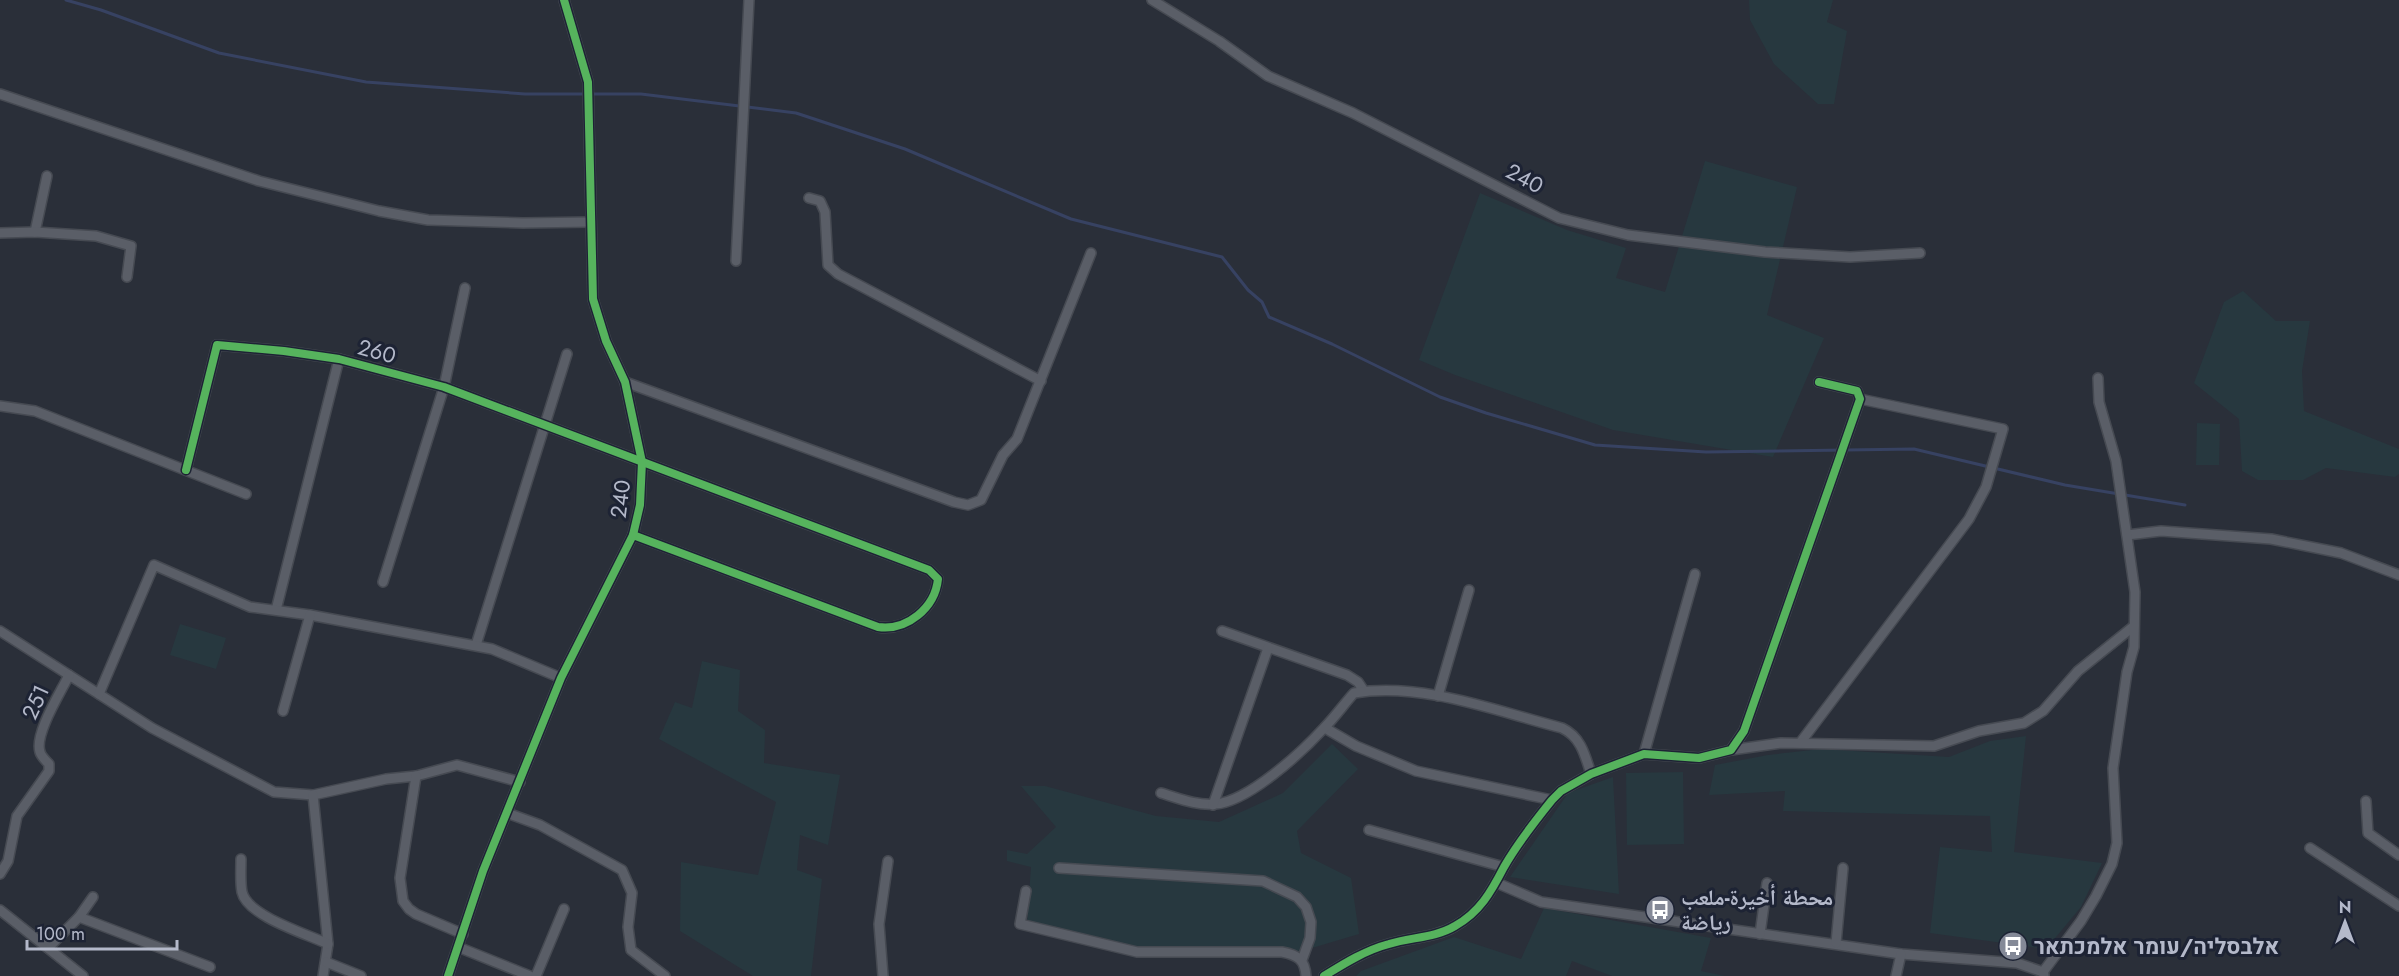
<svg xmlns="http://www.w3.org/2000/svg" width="2399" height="976" font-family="Jost,'Noto Naskh Arabic',Heebo,sans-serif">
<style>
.green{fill:#27383f}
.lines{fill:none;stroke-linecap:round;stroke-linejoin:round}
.stream{stroke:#374262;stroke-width:3}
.minor-casing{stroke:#464a52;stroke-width:12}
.minor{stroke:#5a5e67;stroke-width:9}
.cycleway-casing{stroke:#1d2334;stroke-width:11}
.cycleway{stroke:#56b35d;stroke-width:8}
.labels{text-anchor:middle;stroke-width:6;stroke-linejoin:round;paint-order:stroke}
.street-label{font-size:22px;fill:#b4b9ca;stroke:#1d2334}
.poi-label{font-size:22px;font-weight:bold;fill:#b4b9ca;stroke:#1d2334;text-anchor:start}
</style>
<rect width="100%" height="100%" fill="#2a2f39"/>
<g class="green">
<path d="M1749,0H1833L1827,22L1847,31L1834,104H1818L1774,64L1750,20Z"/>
<path d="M1705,161L1797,187L1767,315L1824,338L1773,457L1613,430L1455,375L1419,360L1480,193L1567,230L1626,248L1616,278L1665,292Z"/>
<path d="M2243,291L2276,321H2310L2302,371L2304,411L2399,449V474L2395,477L2326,468L2303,480H2258L2242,471L2239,419L2194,383L2224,302Z"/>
<path d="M2197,423L2220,424L2219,465H2196Z"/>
<path d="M180,624L226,638L216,669L170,655Z"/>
<path d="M702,661L740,670L738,711L765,730L764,763L840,775L828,845L800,835L797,870L822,879L811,976H753L680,931L681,862L758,875L776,802L659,739L675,702L692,708Z"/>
<path d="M2026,736L2014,852L2102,863L2081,907L2046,949L1930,933L1940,847L1992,852L1990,816L1783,811L1785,791L1709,795L1715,765L1768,755L1821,749L1949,757L1990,741Z"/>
<path d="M1332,744L1358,769L1297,831L1301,853L1351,878L1359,934L1302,951L1127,950L1027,924L1031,867L1007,861V850L1027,854L1056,827L1021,786H1045L1156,816L1219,822L1283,793Z"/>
<path d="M1683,772L1684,844L1627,845L1626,773Z"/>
<path d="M1613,777L1619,894L1510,877L1568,793Z"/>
<path d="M1544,908L1711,938L1701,971L1725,976H1612L1572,961L1566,976H1356L1361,971L1454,937L1521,959Z"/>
</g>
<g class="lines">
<path class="stream" d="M66,0L101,10L219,53L366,82L525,94H641L796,113L905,149L1071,219L1222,257L1248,290L1262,302L1269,317L1332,344L1440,397L1486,413L1595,445L1706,452L1914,449L2065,485L2185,505"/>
<g class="minor-casing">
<g id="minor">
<path d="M1152,0L1219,41L1268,76L1353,113L1559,218L1628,235L1765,252L1850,257L1920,253"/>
<path d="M0,94L259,181L379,211L428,220L523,223L591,222"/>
<path d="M809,198L820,201L825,212L828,265L838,274L1041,381"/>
<path d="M35,232L47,176"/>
<path d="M0,233L35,232L96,236L131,246L127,277"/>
<path d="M736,261L749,0"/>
<path d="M625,382L954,502L968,505L981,500L1003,455L1017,439L1091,253"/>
<path d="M0,406L35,411L246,494"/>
<path d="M186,470L217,345L284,351L339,359L444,387L929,570L938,579C935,608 907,631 878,627L633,535"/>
<path d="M2127,535L2161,531L2271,539L2341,553L2399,575"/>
<path d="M383,582L444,387L465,288"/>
<path d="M276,610L339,359"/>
<path d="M0,631L152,728L274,792L313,795L386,779L416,776L457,765L520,782"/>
<path d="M1222,631L1347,675L1358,682L1364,691"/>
<path d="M476,645L567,354"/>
<path d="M99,694L154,565L250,607L310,615L492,649L561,678"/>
<path d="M1438,696L1469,590"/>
<path d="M283,711L310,615"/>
<path d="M1325,728L1356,746L1416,771L1552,800"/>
<path d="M1800,743L1969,519L1986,487L2003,429L1860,399"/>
<path d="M1731,750L1781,743L1934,746L1979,731L2024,723L2043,711L2078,671L2134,626"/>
<path d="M1644,754L1695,574"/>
<path d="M416,776L400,878L403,901L409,909L416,914L463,934"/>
<path d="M1161,793C1178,798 1197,806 1215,804C1248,802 1302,752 1324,728C1335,717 1344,704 1354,693C1424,682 1495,711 1562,728C1581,737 1585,755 1591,774"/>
<path d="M313,795L328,944L323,976"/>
<path d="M2366,801L2368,833L2399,855"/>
<path d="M1213,805L1268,648"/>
<path d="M507,813L540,825L622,870L632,893L628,927L631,950L665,976"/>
<path d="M1369,830L1504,867"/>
<path d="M2310,848L2399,906"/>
<path d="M241,859C241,870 240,882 242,892C247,916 307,934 328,944"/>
<path d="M1059,868L1263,881L1297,897L1306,907L1311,922L1310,938L1302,960"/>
<path d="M0,874L8,861L17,816L49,771V764C45,760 41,756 40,752C34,734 61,692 69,675"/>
<path d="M1497,883L1541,902L1901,954L2017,963L2043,972L2044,975"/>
<path d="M1026,891L1020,924L1137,952H1282C1298,955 1305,960 1306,976"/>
<path d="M0,910L83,976"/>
<path d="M79,917L210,967"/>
<path d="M1760,934L1767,883"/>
<path d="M1836,943L1843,868"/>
<path d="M458,947L530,976"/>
<path d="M48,948L79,917L93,897"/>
<path d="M326,962L361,976"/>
<path d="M2043,972L2081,921L2096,896L2112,864L2117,843L2113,768L2127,672L2134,647L2135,592L2116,461L2099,402L2098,378"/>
<path d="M448,976L483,871L561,678L633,535L640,505L642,462L625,382L606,341L593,299L588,82L564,0"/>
<path d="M536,976L564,909"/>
<path d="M883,976L879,924L888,861"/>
<path d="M1324,976C1345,963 1366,950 1389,944C1411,937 1435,938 1455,926C1480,912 1491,892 1504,867C1517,844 1535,821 1552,800L1561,791L1591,774L1644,754L1699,758L1731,750L1744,731L1860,399L1857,391L1819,382"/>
<path d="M1896,976L1901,954"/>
</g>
</g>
<use href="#minor" class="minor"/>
<g class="cycleway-casing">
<g id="cycleway">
<path d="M186,470L217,345L284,351L339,359L444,387L929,570L938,579C935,608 907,631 878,627L633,535"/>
<path d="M448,976L483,871L561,678L633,535L640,505L642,462L625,382L606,341L593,299L588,82L564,0"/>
<path d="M1324,976C1345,963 1366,950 1389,944C1411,937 1435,938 1455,926C1480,912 1491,892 1504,867C1517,844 1535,821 1552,800L1561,791L1591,774L1644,754L1699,758L1731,750L1744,731L1860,399L1857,391L1819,382"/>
</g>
</g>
<use href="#cycleway" class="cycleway"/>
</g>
<defs>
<g id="bus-disc" transform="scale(1.5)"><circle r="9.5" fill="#848997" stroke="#1d2334"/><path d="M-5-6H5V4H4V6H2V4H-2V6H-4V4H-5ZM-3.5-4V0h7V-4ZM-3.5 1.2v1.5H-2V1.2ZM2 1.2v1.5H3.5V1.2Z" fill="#fff"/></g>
</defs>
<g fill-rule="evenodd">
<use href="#bus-disc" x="1660" y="910"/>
<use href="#bus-disc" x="2013" y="946"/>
</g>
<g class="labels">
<g class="street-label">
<text transform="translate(1525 178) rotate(28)" y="8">240</text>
<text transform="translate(377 351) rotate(15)" y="8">260</text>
<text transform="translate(620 499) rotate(-83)" y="8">240</text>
<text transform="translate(35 702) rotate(-65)" y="8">251</text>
</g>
<g class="poi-label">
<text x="1681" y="905">محطة أخيرة-ملعب<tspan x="1681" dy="25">رياضة</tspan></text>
<text x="2034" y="954">אלבסליה/עומר אלמכתאר</text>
</g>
</g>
<g transform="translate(2345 922)" stroke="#1d2334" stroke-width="4.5" paint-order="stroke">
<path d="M0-4.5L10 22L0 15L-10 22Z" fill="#b4b9ca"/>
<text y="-9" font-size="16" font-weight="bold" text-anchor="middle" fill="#b4b9ca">N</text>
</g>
<path d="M27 940v9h150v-9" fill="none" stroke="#b4b9ca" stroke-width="3"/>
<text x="36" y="940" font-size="18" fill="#b4b9ca" stroke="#1d2334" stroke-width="4.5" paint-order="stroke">100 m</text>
</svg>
